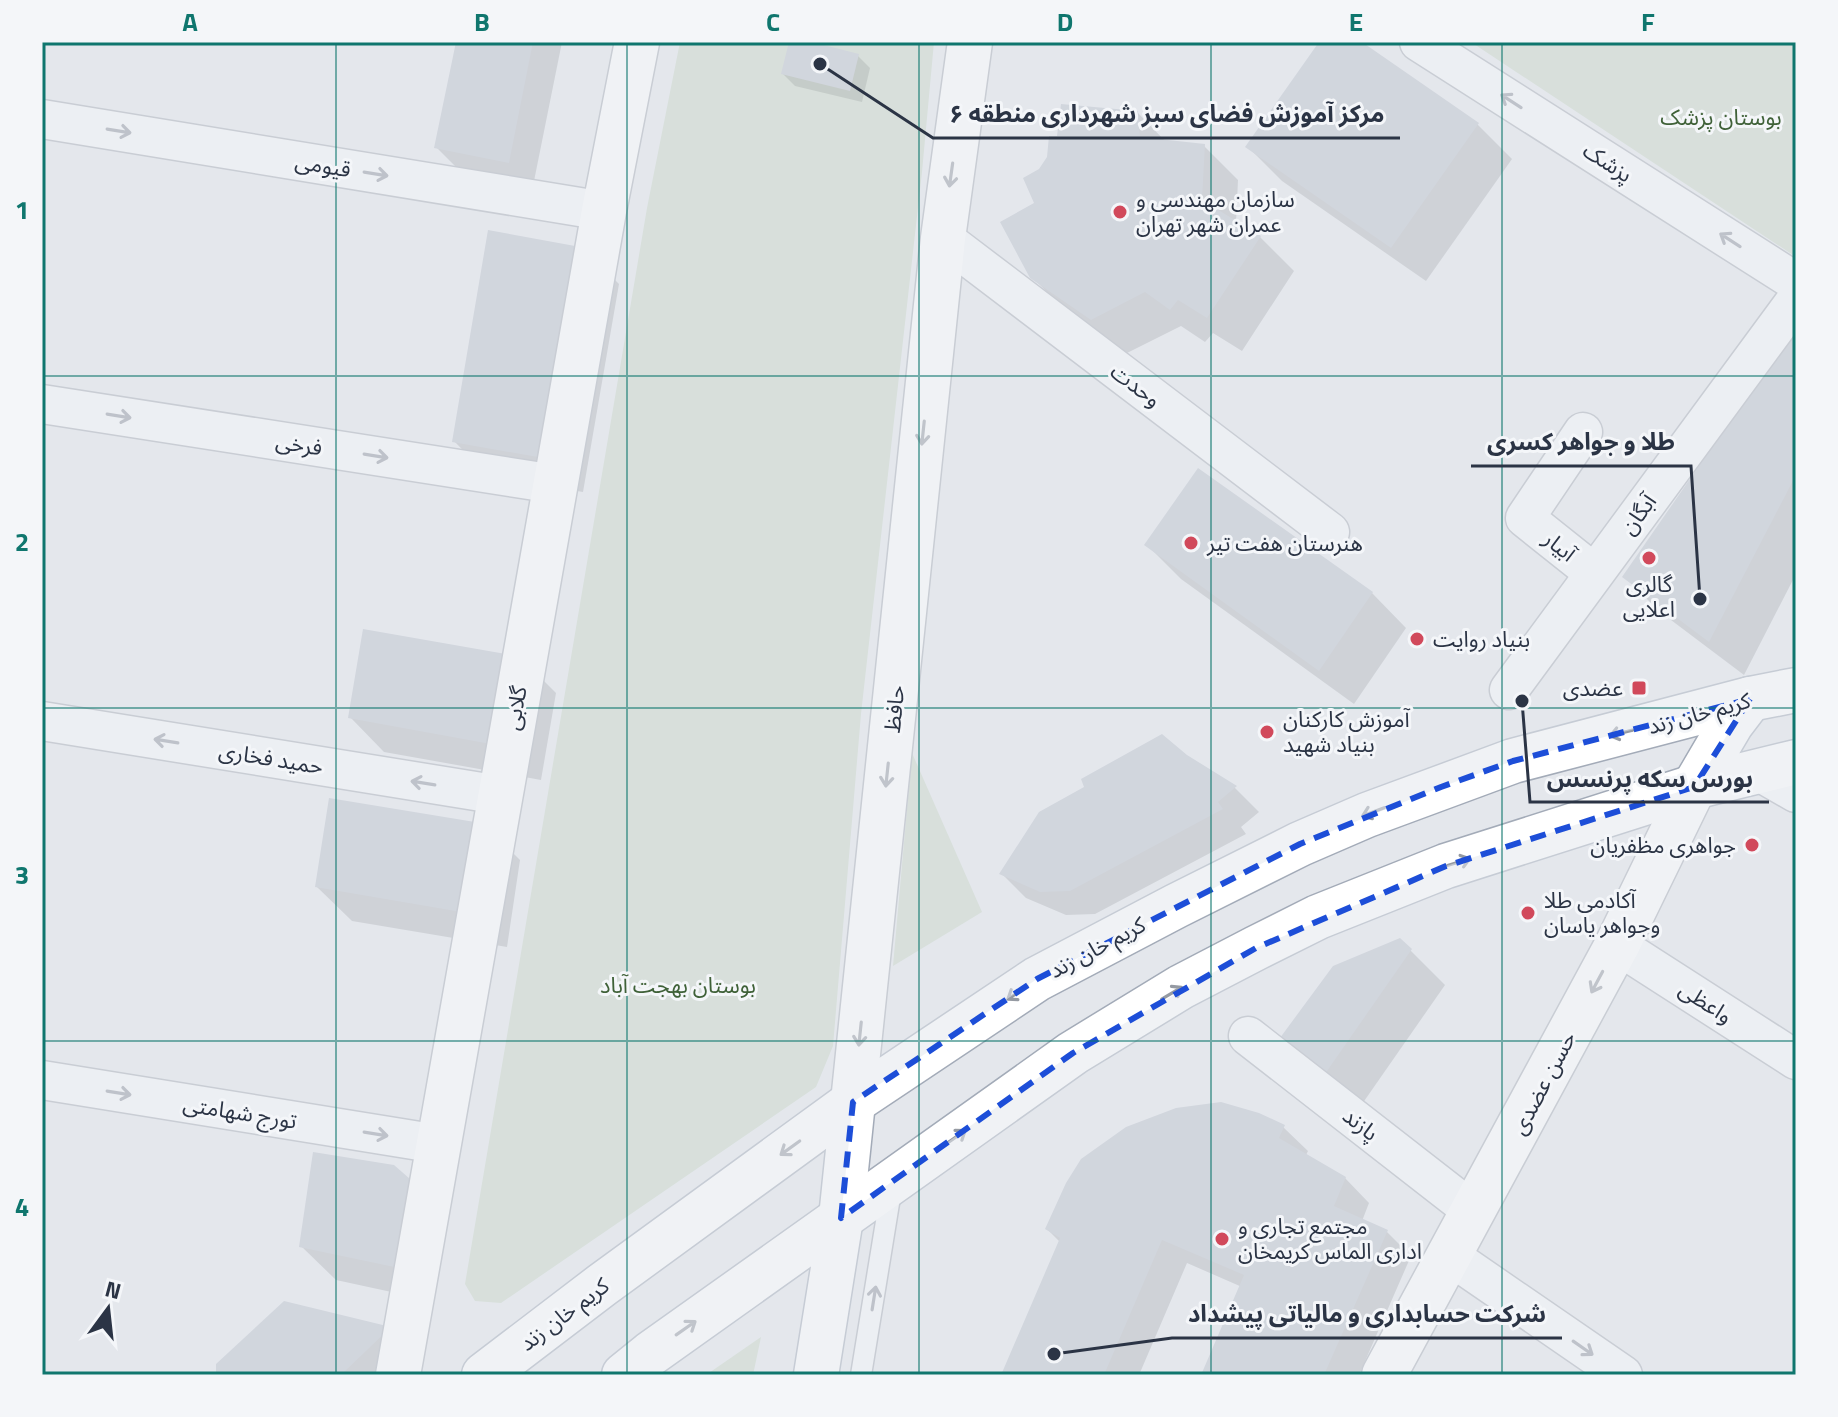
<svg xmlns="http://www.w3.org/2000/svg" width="1838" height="1417" font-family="'Titillium Web','Noto Sans Arabic',sans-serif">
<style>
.green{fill:#c9d6c5}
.shadow{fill:#0003}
.building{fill:#bbc0ca}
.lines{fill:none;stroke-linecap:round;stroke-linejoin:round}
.lane-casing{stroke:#a9aeb7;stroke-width:23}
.street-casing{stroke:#a9aeb7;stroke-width:41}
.secondary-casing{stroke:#a9aeb7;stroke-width:47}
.primary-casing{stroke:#a3abb8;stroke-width:47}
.lane{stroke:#f7f8fa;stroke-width:20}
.street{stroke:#f7f8fa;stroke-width:38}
.secondary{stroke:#fff;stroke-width:44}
.primary{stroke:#fff;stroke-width:44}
.oneway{stroke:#9196a0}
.oneway2{stroke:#959aa2}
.marked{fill:none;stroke:#1d4ed8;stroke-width:6;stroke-dasharray:16 10;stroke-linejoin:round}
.grid{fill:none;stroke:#0f766e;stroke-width:2;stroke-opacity:0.55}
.poi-dot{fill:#d1495b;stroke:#f4f6f9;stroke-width:3}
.labels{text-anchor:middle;stroke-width:6;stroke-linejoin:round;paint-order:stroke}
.park-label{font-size:22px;fill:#3f6138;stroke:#f4f6f9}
.street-label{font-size:22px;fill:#2b3445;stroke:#f4f6f9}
.poi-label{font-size:22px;fill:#2b3445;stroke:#f4f6f9;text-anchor:start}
.leader{fill:none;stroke:#2b3445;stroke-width:3}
.callout-dot{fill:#2b3445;stroke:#f4f6f9;stroke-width:3}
.callout-label{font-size:24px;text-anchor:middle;font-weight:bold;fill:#2b3445;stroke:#f4f6f9;stroke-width:6;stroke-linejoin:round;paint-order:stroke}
.neatline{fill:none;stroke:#0f766e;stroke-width:3}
.grid-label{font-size:26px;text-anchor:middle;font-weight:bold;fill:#0f766e}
</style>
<rect width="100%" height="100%" fill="#e4e7ec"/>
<g class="green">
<path d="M680,42H934L922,172L861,714L833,1046L816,1087L501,1303L475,1301L465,1284L647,208Z"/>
<path d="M1471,42H1796V257Z"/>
<path d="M912,753L982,912L893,966Z"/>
<path d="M761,1337L753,1375H706Z"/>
</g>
<g class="shadow">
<path d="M458,42H562L533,186L461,172L436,147Z"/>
<path d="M791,42H804L858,56L870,68L862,102L795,86L783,74Z"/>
<path d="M1321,42H1358L1477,124L1512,159L1426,281L1282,181L1248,147Z"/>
<path d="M1138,113L1166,142L1204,146L1238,180L1236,223L1260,237L1294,271L1242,351L1213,333L1205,342L1181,326L1127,353L1067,312L1032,277L1036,204Z"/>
<path d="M585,250L619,284L583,492L488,476L454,441Z"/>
<path d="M1796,330V574L1744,675L1659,611L1625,577Z"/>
<path d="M1147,545L1372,593L1406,628L1354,704L1181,579Z"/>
<path d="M522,659L556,693L541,780L384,752L350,717Z"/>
<path d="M1185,756L1235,788L1259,812L1241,827L1246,834L1095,914L1066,915L1026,898L1002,874Z"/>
<path d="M486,826L520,860L507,947L352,921L317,887Z"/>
<path d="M1400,940L1445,985L1360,1107L1314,1076Z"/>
<path d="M1283,1127L1308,1151L1306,1155L1345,1178L1369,1203L1362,1221L1387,1232L1411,1256L1359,1375H1203L1242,1287L1187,1263L1139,1375H1003L1060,1242L1047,1229Z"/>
<path d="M315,1154L433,1301L336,1280L301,1246Z"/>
<path d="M390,1329L424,1362L411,1375H218Z"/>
</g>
<g class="building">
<path d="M456,42H533L509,163L434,148Z"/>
<path d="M789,42H812L859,54L850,91L781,74Z"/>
<path d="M1319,42H1362L1479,123L1391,248L1245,147Z"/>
<path d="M1061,104L1138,111L1140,137L1205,144L1202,200L1261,236L1207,318L1178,300L1170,310L1145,292L1091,320L1030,278L1000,222L1034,203L1023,178L1039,169L1047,157L1049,136H1057Z"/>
<path d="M488,230L586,248L549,459L452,442Z"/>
<path d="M1796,326V475L1709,642L1622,577Z"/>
<path d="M1198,468L1373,592L1319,671L1144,545Z"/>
<path d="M363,629L523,657L507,747L348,718Z"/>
<path d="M1162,734L1187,755L1237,786L1218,802L1223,809L1070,891L1040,892L999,874L1039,812L1084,787L1081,779Z"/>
<path d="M329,798L487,824L473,914L315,887Z"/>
<path d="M1400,938L1412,949L1325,1074L1277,1042L1333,966Z"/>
<path d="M1221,1102L1259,1113L1285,1125L1279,1138L1346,1177L1334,1206L1388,1230L1324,1375H1201L1244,1275L1162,1240L1104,1375H1001L1060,1238L1045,1229L1066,1183L1081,1159L1126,1127L1176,1108Z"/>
<path d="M313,1152L394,1165L410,1179L412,1196L399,1268L299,1247Z"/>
<path d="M284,1301L391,1327L341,1375H216V1364Z"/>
</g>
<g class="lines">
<g class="lane-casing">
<path id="lane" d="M861,1375L892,1185"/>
</g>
<g class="street-casing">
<g id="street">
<path d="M1419,42L1796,282"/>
<path d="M42,119L604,211"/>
<path d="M943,238L1330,532"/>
<path d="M42,404L555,484"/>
<path d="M1583,432L1525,518L1594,573"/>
<path d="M1509,690L1796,300"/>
<path d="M42,721L500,795"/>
<path d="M1756,770L1796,793"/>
<path d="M1617,945L1796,1060"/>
<path d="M1248,1036L1474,1212"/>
<path d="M42,1080L438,1144"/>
<path d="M1450,1256L1623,1375"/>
</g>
</g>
<g class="secondary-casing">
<g id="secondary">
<path d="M853,1102L943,238L970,42"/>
<path d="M398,1375L604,211L637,42"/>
<path d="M1384,1375L1617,945L1694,787"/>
</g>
</g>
<g class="primary-casing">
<g id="primary">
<path d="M1694,787L1731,724L1750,699"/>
<path d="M484,1375L602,1285L853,1102L1037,979L1176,906L1300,844L1367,815L1513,761L1750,699L1796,690"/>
<path d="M624,1375L650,1354L1073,1053L1181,987L1256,948L1318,917L1446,866L1694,787L1796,762"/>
<path d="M816,1375L841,1218L853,1102"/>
</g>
</g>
<use href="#lane" class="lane"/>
<use href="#street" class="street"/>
<use href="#secondary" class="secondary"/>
<use href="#primary" class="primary"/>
</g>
<defs><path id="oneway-shaft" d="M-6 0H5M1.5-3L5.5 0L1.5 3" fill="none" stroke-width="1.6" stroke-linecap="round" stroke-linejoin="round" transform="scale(2)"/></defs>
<g class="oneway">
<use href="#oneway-shaft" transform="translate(1511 101) rotate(-147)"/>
<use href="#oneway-shaft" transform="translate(119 131) rotate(9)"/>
<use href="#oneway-shaft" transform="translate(376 174) rotate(9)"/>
<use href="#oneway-shaft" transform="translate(1730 240) rotate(-147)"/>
<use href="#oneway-shaft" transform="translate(119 416) rotate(9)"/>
<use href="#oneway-shaft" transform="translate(376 456) rotate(9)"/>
<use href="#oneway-shaft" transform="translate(166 741) rotate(-171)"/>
<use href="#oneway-shaft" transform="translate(423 783) rotate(-171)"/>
<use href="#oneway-shaft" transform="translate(119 1093) rotate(9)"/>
<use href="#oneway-shaft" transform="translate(376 1134) rotate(9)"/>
<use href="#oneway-shaft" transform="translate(874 1298) rotate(-81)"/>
<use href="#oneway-shaft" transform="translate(1583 1348) rotate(35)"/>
</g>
<g class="oneway2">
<use href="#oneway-shaft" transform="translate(951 175) rotate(98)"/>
<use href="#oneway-shaft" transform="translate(923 433) rotate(96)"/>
<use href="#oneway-shaft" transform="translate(1621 733) rotate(166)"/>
<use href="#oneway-shaft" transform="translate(887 775) rotate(96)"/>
<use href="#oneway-shaft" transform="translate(1373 812) rotate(159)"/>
<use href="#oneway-shaft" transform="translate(1459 862) rotate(-17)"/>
<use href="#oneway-shaft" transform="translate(1597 982) rotate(118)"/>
<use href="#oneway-shaft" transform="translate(1017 993) rotate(146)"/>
<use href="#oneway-shaft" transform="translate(1172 993) rotate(-31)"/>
<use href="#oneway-shaft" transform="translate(860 1034) rotate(96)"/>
<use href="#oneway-shaft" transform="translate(956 1137) rotate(-35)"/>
<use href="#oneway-shaft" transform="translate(790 1148) rotate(144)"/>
<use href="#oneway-shaft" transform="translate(686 1328) rotate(-35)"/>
</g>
<path d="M0 0H1838V1417H0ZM1750,699L1694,787L1446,866L1256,948L1073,1053L841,1218L853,1102L1037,979L1300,844L1441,787L1513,761Z" fill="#e4e7ec" fill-opacity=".55" fill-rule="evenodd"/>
<path class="marked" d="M1750,699L1694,787L1446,866L1256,948L1073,1053L841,1218L853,1102L1037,979L1300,844L1441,787L1513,761Z"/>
<path class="grid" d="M336,42V1375M627,42V1375M919,42V1375M1211,42V1375M1502,42V1375M42,376H1796M42,708H1796M42,1041H1796"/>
<g class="poi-dot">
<circle cx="1120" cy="212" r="8"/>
<circle cx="1191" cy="543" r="8"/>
<circle cx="1649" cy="558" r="8"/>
<circle cx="1417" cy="639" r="8"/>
<rect x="1631" y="680" width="16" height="16" rx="4"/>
<circle cx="1267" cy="732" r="8"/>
<circle cx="1752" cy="845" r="8"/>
<circle cx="1528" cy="913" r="8"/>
<circle cx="1222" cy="1239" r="8"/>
</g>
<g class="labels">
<g class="park-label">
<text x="1721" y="125">بوستان پزشک</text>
<text x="678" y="993">بوستان بهجت آباد</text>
</g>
<g class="street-label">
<text transform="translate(1608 162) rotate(33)" y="8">پزشک</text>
<text transform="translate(323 165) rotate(9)" y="8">قیومی</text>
<text transform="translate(1136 385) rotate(37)" y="8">وحدت</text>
<text transform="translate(299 444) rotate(9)" y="8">فرخی</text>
<text transform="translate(1638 514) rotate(-54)" y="8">آبگان</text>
<text transform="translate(1560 546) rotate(39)" y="8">آبیار</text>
<text transform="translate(515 708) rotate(-80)" y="8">گلابی</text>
<text transform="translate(894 709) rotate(-84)" y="8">حافظ</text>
<text transform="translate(1699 713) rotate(-15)" y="8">کریم خان زند</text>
<text transform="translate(271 758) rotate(9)" y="8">حمید فخاری</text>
<text transform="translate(1097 947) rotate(-28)" y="8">کریم خان زند</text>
<text transform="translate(1706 1002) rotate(33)" y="8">واعظی</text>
<text transform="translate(1543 1083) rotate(-62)" y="8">حسن عضدی</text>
<text transform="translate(240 1112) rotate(9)" y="8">تورج شهامتی</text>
<text transform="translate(1361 1124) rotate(38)" y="8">پازند</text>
<text transform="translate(564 1314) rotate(-37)" y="8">کریم خان زند</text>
</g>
<g class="poi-label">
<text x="1136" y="207">سازمان مهندسی و<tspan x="1136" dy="25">عمران شهر تهران</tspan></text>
<text x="1207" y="551">هنرستان هفت تیر</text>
<text x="1649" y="592" text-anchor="middle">گالری<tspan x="1649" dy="25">اعلایی</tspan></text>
<text x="1433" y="647">بنیاد روایت</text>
<text x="1623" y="696" text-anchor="end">عضدی</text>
<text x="1283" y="727">آموزش کارکنان<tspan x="1283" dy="25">بنیاد شهید</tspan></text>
<text x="1736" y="853" text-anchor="end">جواهری مظفریان</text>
<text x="1544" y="908">آکادمی طلا<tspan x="1544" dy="25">وجواهر یاسان</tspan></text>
<text x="1238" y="1234">مجتمع تجاری و<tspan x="1238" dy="25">اداری الماس کریمخان</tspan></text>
</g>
</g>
<path class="leader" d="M820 64L933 138H1400M1700 599L1691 466H1471M1522 701L1530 802H1769M1054 1354L1172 1338H1562"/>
<g class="callout-dot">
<circle cx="820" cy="64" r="8"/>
<circle cx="1700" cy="599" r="8"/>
<circle cx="1522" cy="701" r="8"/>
<circle cx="1054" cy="1354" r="8"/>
</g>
<g class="callout-label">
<text x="1167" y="122">مرکز آموزش فضای سبز شهرداری منطقه ۶</text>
<text x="1581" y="450">طلا و جواهر کسری</text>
<text x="1650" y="787">بورس سکه پرنسس</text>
<text x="1367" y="1322">شرکت حسابداری و مالیاتی پیشداد</text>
</g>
<rect width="1838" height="1417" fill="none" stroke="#f4f6f9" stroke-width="88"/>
<g transform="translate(108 1309) rotate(15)" stroke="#f4f6f9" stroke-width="6" paint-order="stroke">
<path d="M0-6L14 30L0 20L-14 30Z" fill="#2b3445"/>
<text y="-12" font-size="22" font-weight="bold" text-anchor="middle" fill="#2b3445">N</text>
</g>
<rect x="44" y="44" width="1750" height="1329" class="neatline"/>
<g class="grid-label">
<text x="190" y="31">A</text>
<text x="482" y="31">B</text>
<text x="773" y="31">C</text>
<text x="1065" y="31">D</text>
<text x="1356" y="31">E</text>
<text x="1648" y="31">F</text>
<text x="22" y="219">1</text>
<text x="22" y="551">2</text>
<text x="22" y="884">3</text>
<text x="22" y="1216">4</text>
</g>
</svg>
